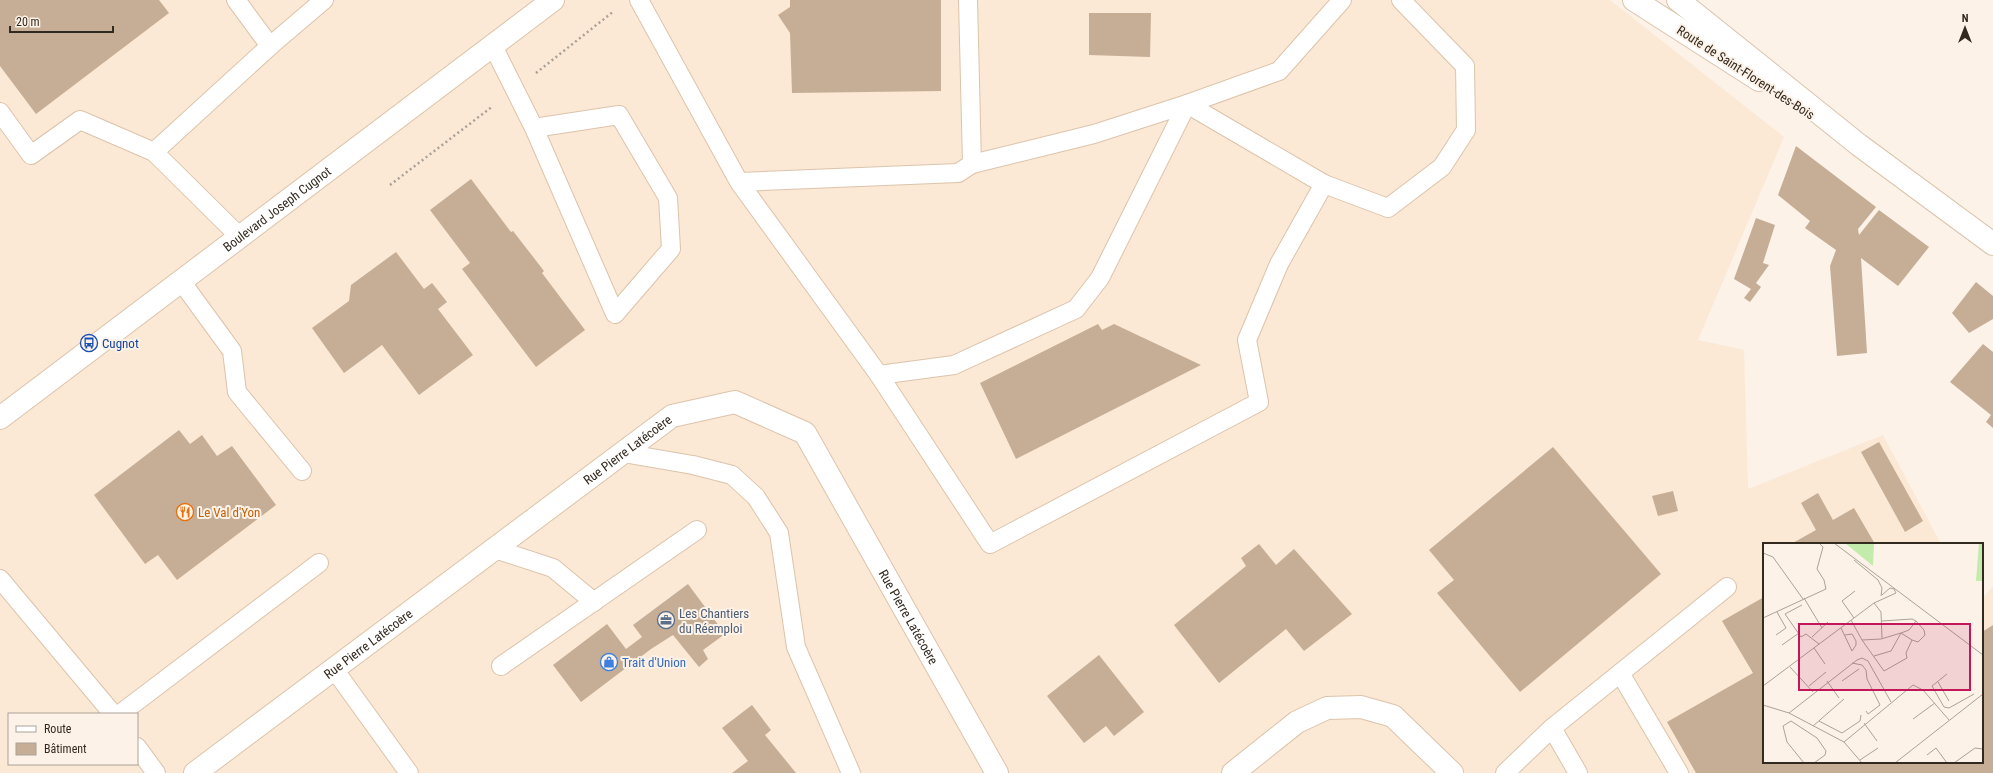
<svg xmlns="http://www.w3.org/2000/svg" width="1993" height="773" font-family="'Roboto Condensed',sans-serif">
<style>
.built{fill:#fbe8d5;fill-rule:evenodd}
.building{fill:#c6ae96}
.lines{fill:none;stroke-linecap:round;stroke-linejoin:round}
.lane-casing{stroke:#dcc4ab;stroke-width:20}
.street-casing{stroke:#dcc4ab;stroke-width:24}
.primary-casing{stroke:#dcc4ab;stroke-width:24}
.path{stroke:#a9a096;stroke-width:2.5;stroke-dasharray:2 3;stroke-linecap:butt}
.lane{stroke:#fff;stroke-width:18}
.street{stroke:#fff;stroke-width:22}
.primary{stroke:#fff;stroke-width:22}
.labels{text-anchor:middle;stroke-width:4;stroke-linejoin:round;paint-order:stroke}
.street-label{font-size:13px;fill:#32291f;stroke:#fcf2e8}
.transit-label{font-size:13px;fill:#164399;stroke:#fcf2e8;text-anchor:start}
.food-label{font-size:13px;fill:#c56008;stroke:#fcf2e8;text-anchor:start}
.service-label{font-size:13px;fill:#4e5e75;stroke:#fcf2e8;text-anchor:start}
.shop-label{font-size:13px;fill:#366cbe;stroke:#fcf2e8;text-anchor:start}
.inset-road{fill:none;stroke:#aba298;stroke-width:1}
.view{fill:#c2185b;fill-opacity:0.15;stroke:#c2185b;stroke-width:2}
.inset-edge{fill:none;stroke:#32291f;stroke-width:2}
</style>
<rect width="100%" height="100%" fill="#fcf2e8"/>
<path class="built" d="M0,0H1610L1784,137L1698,340L1744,350L1748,489L1883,435L1941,544H1764V762H1982V599L1993,586V773H0ZM9,714H137V764H9Z"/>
<g class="building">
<path d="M0,0H159L169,13L36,114L0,66Z"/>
<path d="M790,0H941V91L792,93L790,33L778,15L790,7Z"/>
<path d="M1089,13H1151L1150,57L1089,55Z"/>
<path d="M1796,146L1876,207L1858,229L1859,235L1879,210L1929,247L1898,286L1861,258L1867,353L1837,356L1830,266L1836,250L1805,228L1810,221L1778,195Z"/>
<path d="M471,179L511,232L513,231L544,271L542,273L585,330L536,367L462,269L470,263L430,210Z"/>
<path d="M1756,218L1775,225L1763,263L1769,265L1756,283L1761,287L1750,302L1744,298L1751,289L1734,279Z"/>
<path d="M396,252L424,289L432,283L447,302L438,309L473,355L419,395L382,345L344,373L312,328L349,301L351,285Z"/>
<path d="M1976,282L1993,296V319L1969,333L1952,313Z"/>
<path d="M1098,324L1102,330L1114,324L1201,365L1016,459L980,383Z"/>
<path d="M1983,344L1993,352V428L1986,422L1991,415L1950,382Z"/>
<path d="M179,430L190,444L202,435L217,456L232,446L276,505L177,580L158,555L145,564L94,495Z"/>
<path d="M1879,442L1923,521L1905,532L1861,452Z"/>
<path d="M1553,447L1661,574L1520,692L1437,593L1454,580L1429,550Z"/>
<path d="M1673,491L1678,511L1658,516L1652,496Z"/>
<path d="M1818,493L1833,520L1854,508L1875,544H1791L1816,530L1801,503Z"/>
<path d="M1259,544L1276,565L1294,549L1352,614L1304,651L1286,629L1219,683L1174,625L1246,566L1241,558Z"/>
<path d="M688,584L725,634L703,650L708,659L699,667L673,635L651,649L581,702L553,665L607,624L626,649L642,637L633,625Z"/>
<path d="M1764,597V762H1982V632L1993,625V773H1696L1667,722L1753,673L1722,621Z"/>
<path d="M1099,655L1144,712L1114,736L1106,726L1084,743L1047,696Z"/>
<path d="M752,705L771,730L765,735L796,773H732L748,761L722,728Z"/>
</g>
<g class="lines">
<g class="lane-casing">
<g id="lane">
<path d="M236,0L270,46"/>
<path d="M639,0L739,182L879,375L990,544L1259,402L1247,340L1279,264L1324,184L1187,104L1094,134L972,164L958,173L739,182"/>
<path d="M968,0L972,164"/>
<path d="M493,46L534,128L615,314L671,249L668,198L619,115L534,128"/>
<path d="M0,112L31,155L80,120L154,152L239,236"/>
<path d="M154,152L270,46L324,0"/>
<path d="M1324,184L1388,208L1442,167L1466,130L1465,66L1401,0"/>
<path d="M181,281L232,351L237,392L302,471"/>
<path d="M879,375L954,365L1076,309L1100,278L1187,104L1279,71L1342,0"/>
<path d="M623,453L693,465L732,475L756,497L779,533L796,647L851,773"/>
<path d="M495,549L553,568L594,602"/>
<path d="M0,579L113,714"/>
<path d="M501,666L697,530"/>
<path d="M334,669L409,773"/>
<path d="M1620,673L1679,773"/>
<path d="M120,714L319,563"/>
<path d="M137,747L156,773"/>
<path d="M1505,773L1552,728"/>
<path d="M1578,773L1552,728L1727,587"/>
</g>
</g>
<g class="street-casing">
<g id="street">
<path id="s1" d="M0,418L553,0"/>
<path id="s2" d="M195,773L672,416L735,402L805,433L997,773"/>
<path d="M1233,773L1297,722L1327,708L1361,707L1393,716L1452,773"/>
</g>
</g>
<g class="primary-casing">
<g id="primary">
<path d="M1634,0L1759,80"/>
<path d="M1678,0L1859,145L1993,244"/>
</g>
</g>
<g class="path">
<path d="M536,73L614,11"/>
<path d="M390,185L493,106"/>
</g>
<use href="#lane" class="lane"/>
<use href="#street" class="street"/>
<use href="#primary" class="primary"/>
</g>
<defs>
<g id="bus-ring" transform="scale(0.9)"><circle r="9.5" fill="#fcf2e8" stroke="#1a4fb4" stroke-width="1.5"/><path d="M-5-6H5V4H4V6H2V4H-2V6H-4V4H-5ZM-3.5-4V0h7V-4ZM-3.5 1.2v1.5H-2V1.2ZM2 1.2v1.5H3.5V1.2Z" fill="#1a4fb4"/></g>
<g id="restaurant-ring" transform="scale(0.9)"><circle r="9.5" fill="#fcf2e8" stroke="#e8710a" stroke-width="1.5"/><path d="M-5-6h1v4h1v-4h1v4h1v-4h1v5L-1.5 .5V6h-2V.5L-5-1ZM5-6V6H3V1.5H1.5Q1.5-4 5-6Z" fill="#e8710a"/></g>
<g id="office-ring" transform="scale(0.9)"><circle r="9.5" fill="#fcf2e8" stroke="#5c6f8a" stroke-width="1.5"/><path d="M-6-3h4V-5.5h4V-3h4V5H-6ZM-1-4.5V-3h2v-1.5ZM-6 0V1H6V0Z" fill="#5c6f8a"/></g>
<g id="shop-ring" transform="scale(0.9)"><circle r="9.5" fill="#fcf2e8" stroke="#3f7fe0" stroke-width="1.5"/><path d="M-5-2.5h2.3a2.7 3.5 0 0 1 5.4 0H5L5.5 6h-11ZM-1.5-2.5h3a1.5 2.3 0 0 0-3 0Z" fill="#3f7fe0"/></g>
</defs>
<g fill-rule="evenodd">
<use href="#bus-ring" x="89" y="343"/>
<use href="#restaurant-ring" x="185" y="512"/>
<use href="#office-ring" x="666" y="620"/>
<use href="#shop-ring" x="609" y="662"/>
</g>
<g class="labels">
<g class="street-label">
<text transform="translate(1746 72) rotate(33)" y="5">Route de Saint-Florent-des-Bois</text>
<text dy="5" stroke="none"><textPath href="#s1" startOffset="347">Boulevard Joseph Cugnot</textPath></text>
<text dy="5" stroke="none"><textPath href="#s2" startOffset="540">Rue Pierre Latécoère</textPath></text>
<text dy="5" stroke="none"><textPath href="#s2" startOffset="948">Rue Pierre Latécoère</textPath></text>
<text dy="5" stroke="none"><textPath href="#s2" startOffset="216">Rue Pierre Latécoère</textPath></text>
</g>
<g class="transit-label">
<text x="102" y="348">Cugnot</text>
</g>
<g class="food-label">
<text x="198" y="517">Le Val d'Yon</text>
</g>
<g class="service-label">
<text x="679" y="618">Les Chantiers<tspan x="679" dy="15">du Réemploi</tspan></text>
</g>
<g class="shop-label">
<text x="622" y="667">Trait d'Union</text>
</g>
</g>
<g transform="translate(1763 543)">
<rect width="220" height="220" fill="#fcf2e8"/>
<path d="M82,0H111L110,23ZM216,0H220V38H213Z" fill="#c3ebab"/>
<path class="inset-road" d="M71,0L220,112M0,10L10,14L40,56M91,17L115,37L119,45L118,53M119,52L127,45L131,46M41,55L59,85M111,60L118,69L119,95M39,62L22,71L38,94L43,91L56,101M0,75L63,46L61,37L54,26L60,4L56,0M91,75L79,58L92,48M88,77L99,97L121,128L144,115L143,110L149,97L138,90L118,96L99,97M119,78L149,76L153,78L161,87L162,92L155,99L149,97M78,85L89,108L93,102V98L89,91L82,92M13,92L23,85L14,69M49,94L65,79M19,102L36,90M51,105L62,121M111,113L128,108L138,90L146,87L153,78M89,120L99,122L103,127L104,136L117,162L105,171L103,168M27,124L50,149M184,131L169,143L181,164L186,165L211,151M64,138L76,155M79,138L96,126M175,139L186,158M0,143L111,60L133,50L131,46M46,143L63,129M0,162L26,170L81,199L99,220M26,170L94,117L99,115L105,118L128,159M150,176L172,160M56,178L79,190L97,178L98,172M101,180L114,198M50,183L81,156M81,199L150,142L160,147L186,177M164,212L173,205L184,220M97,217L115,205M41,220L24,199L20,183L28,178L54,195L63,208L62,212L51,220M132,220L220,151M191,220L212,205L220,206"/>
<path class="view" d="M36,81H207V147H36Z"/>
<rect width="220" height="220" class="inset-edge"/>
</g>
<rect x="8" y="713" width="130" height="52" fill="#fcf2e8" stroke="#aba298"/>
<rect x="16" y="726" width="20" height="6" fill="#ffffff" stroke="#aba298"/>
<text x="44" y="733" font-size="12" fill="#32291f">Route</text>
<rect x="16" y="743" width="20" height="12" fill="#c6ae96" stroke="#aba298"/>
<text x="44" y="753" font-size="12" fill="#32291f">Bâtiment</text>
<g transform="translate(1965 28)" stroke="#fcf2e8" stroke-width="3" paint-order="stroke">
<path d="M0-3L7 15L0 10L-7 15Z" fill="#32291f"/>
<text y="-6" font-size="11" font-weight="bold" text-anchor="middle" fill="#32291f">N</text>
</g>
<path d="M10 26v6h103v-6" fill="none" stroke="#32291f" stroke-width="2"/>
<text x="16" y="26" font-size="12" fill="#32291f" stroke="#fcf2e8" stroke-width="3" paint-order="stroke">20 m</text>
</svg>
